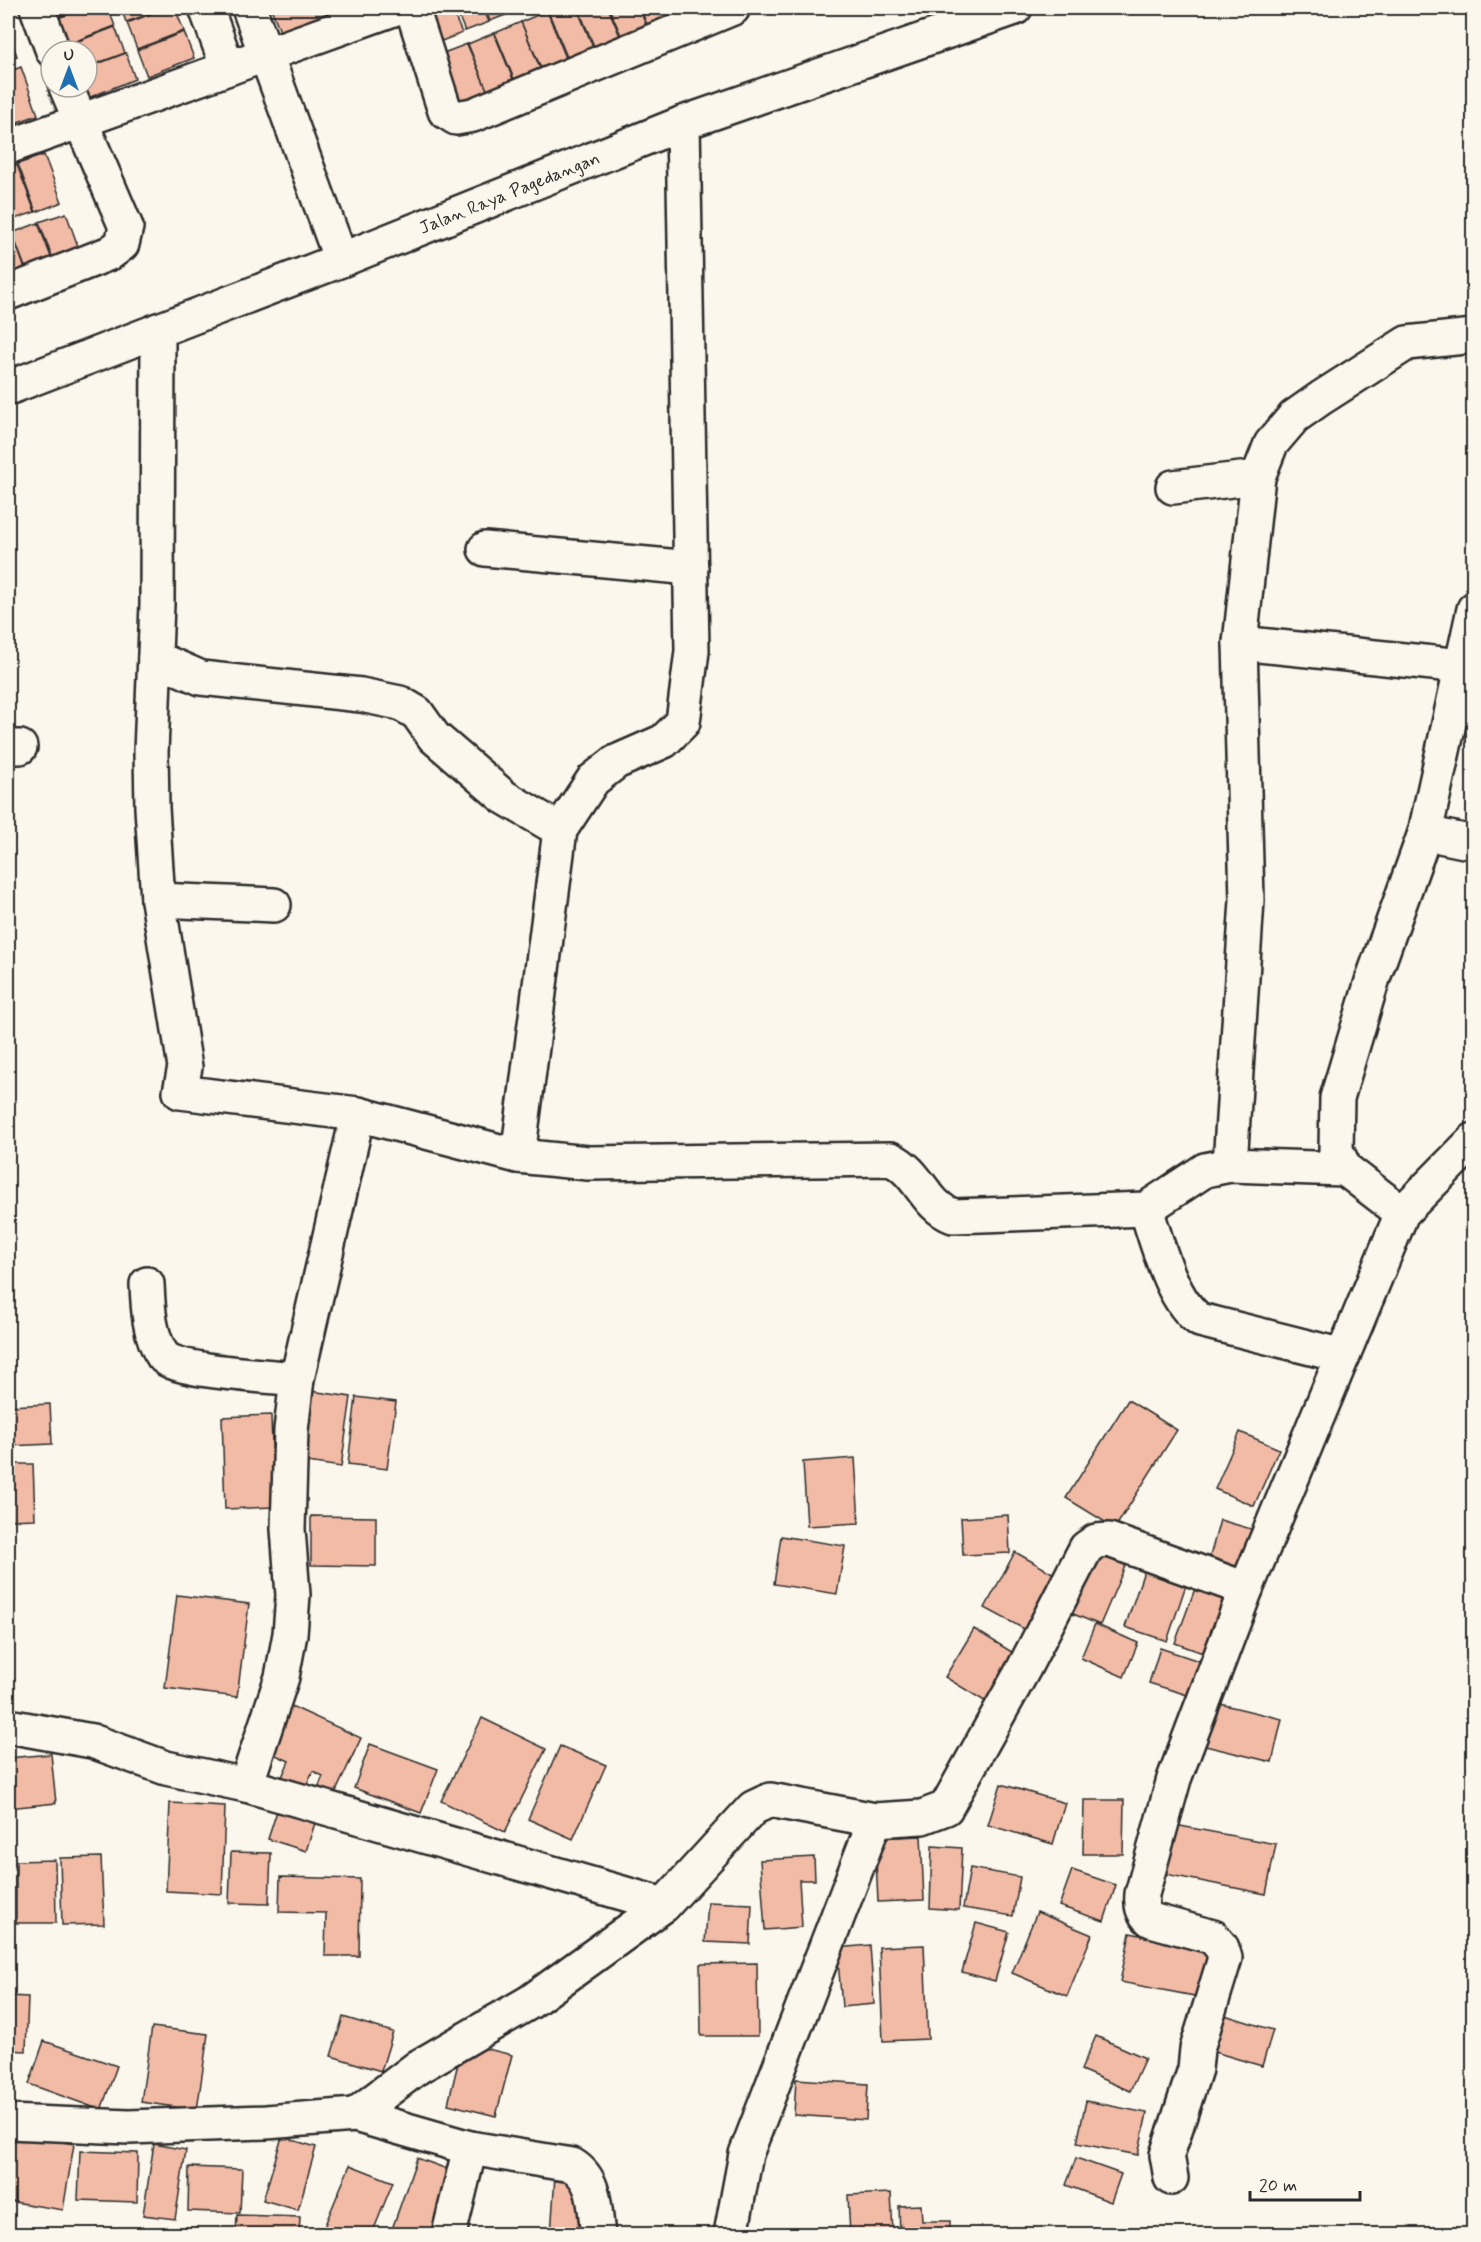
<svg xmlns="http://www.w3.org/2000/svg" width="1481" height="2242" font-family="Mynerve,sans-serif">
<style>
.building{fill:#f2bba6;stroke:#2b2b2b;stroke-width:1.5}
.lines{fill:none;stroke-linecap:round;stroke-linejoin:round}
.minor-casing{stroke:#2b2b2b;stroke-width:38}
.minor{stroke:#fbf7ec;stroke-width:33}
.labels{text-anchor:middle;stroke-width:5;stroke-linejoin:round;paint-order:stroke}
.street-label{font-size:18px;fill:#2b2b2b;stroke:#fbf7ec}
</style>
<rect width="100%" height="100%" fill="#fbf7ec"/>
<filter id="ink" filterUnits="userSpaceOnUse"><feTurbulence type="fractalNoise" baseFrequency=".0167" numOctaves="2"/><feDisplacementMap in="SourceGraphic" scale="12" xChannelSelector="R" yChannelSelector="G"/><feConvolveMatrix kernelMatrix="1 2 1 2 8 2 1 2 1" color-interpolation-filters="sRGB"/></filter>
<g filter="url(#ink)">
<g class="building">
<path d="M54,8H83L58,17Z"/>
<path d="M85,8H108L115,26L68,44L58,18Z"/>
<path d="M121,8H166L126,22Z"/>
<path d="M167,8H175L184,31L137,49L127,23Z"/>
<path d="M271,8H325L328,13L280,31Z"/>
<path d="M424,8H451L462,33L439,42Z"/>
<path d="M455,8H483L489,22L465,31Z"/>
<path d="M485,8H515L516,11L490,21Z"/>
<path d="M556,8H577L593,47L567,57L548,11Z"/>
<path d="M578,8H608L620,36L594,46Z"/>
<path d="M609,8H639L646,25L621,35Z"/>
<path d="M640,8H670L673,14L647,24Z"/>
<path d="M547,11L566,58L541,68L521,22Z"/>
<path d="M521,22L540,68L514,79L495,33Z"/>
<path d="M115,27L125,53L87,67V51H70L68,45Z"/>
<path d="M8,31L17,56L8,60Z"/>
<path d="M184,32L194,58L147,76L137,50Z"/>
<path d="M494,33L513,79L487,90L468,44Z"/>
<path d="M467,44L487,90L461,101L441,54Z"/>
<path d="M126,53L135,79L88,98L84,87H87V68Z"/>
<path d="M21,67L38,115L12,124L8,112V72Z"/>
<path d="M44,155L62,202L36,212L18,164Z"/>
<path d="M17,165L35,212L9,221L8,168Z"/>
<path d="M66,213L83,260L57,270L39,222Z"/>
<path d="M38,223L56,270L30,280L12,233Z"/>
<path d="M12,233L29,280L8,288V234Z"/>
<path d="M304,1390L351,1397L341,1467L294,1460Z"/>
<path d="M356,1397L396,1402L387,1469L348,1464Z"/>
<path d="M1128,1400L1177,1430L1115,1528L1066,1498Z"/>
<path d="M50,1404L52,1444L8,1446V1406Z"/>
<path d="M271,1415L274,1507L225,1509L222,1417Z"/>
<path d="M1240,1432L1279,1449L1254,1506L1215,1489Z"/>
<path d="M855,1458L859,1523L807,1526L803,1462Z"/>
<path d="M8,1464H33L35,1519L8,1520Z"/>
<path d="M1008,1515L1010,1553L963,1555L961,1518Z"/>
<path d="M311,1516L376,1517V1566L311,1565Z"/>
<path d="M1220,1520L1258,1531L1248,1571L1209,1560Z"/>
<path d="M781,1536L845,1546L837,1594L774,1584Z"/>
<path d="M1092,1550L1126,1564L1100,1625L1066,1611Z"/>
<path d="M1015,1552L1056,1575L1026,1630L985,1608Z"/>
<path d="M1144,1571L1186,1585L1167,1641L1125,1627Z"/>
<path d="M1196,1586L1235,1601L1214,1657L1175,1643Z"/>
<path d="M177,1595L249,1604L237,1697L165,1688Z"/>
<path d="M1095,1624L1138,1643L1124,1677L1081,1658Z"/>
<path d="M974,1629L1020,1657L991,1705L945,1677Z"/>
<path d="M1160,1648L1211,1665L1200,1699L1149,1683Z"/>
<path d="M1212,1702L1282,1719L1272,1762L1201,1745Z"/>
<path d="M291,1706L361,1738L332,1800L316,1793L323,1776L313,1771L305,1788L282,1777L289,1761L269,1752Z"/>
<path d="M482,1718L546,1749L505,1832L441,1801Z"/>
<path d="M370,1744L438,1769L421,1813L354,1788Z"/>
<path d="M560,1746L606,1765L573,1839L528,1819Z"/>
<path d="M51,1754L56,1803L8,1808V1758Z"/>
<path d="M1001,1784L1065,1803L1053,1844L988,1825Z"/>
<path d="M1084,1800H1124L1123,1854H1083Z"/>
<path d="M170,1803L225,1806L222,1894L166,1891Z"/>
<path d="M277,1811L315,1823L306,1851L268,1839Z"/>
<path d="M1175,1825L1276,1844L1266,1894L1165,1874Z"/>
<path d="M921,1836L924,1900L878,1902L875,1838Z"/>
<path d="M932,1846L962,1848L959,1910L930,1908Z"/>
<path d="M231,1852L271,1853L269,1904L229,1903Z"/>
<path d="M10,1857L12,1916H8V1858Z"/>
<path d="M101,1857L104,1924L62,1925L60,1858Z"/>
<path d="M814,1857L815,1880H799L802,1927L765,1930L760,1860Z"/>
<path d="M55,1860L56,1923H16V1861Z"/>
<path d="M970,1868L1020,1877L1013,1916L963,1908Z"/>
<path d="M1072,1870L1116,1885L1104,1921L1059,1906Z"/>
<path d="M280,1877L360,1879L359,1956H325L326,1913L279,1912Z"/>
<path d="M708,1902L752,1904L750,1944L705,1942Z"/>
<path d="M1037,1912L1092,1935L1067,1996L1012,1973Z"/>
<path d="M976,1923L1009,1932L995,1981L962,1972Z"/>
<path d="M1130,1933L1209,1949L1200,1997L1120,1982Z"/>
<path d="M870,1945L874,2004L842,2007L837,1948Z"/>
<path d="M924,1945L928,2039L883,2041L879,1947Z"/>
<path d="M757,1963L758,2036H701L700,1964Z"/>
<path d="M8,1996L28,1997L26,2051L8,2050Z"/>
<path d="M1215,2012L1273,2030L1262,2066L1204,2049Z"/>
<path d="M343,2017L393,2032L381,2071L331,2056Z"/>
<path d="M152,2027L208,2034L197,2110L141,2102Z"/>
<path d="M1096,2036L1145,2058L1130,2091L1081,2070Z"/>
<path d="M44,2041L117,2066L101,2110L29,2084Z"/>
<path d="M463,2043L512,2055L496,2116L448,2104Z"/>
<path d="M796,2079L868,2084L866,2120L794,2115Z"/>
<path d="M1086,2101L1147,2113L1138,2155L1077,2143Z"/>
<path d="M8,2132L74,2144L63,2210L8,2201Z"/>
<path d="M282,2137L316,2147L298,2210L263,2200Z"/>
<path d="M154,2144L186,2150L175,2219L143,2215Z"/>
<path d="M80,2151L138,2153L137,2202L78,2200Z"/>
<path d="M417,2158L461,2174L439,2234H399L391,2232Z"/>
<path d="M1076,2158L1121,2174L1111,2202L1066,2185Z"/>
<path d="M350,2165L393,2182L372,2234L322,2232Z"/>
<path d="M189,2167L242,2169L240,2213L188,2211Z"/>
<path d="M555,2176L583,2190L588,2234H551Z"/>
<path d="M891,2193L893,2234H850L848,2195Z"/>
<path d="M921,2205L922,2221H950V2234H900L899,2206Z"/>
<path d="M237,2215L300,2217L299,2234H236Z"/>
</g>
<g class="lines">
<g class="minor-casing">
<g id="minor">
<path d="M37,8L53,51"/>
<path d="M206,8L228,68"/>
<path d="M249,8L341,260"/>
<path d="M412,8L445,111L456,118L473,115L733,8"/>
<path d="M8,147L396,8"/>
<path d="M8,293L110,253L122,244L126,227L66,87"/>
<path d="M158,330L157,604L151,752L152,808L158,900L185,1067L180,1092L358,1114L518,1156L588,1163L891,1159C920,1173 924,1205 953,1216L1146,1209L1205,1170L1230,1165L1345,1169"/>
<path id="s1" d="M8,388L341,260L683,123L1015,8"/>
<path d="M1173,487L1258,477"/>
<path d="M485,549L691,568"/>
<path d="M1240,643L1462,666"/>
<path d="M155,658L201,678L361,695L400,703L417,713L434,737L504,797L560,830"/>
<path d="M8,747H20"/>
<path d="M1425,833L1474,843"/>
<path d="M158,900L274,905"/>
<path d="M518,1156L560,830L593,780L616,762L664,741L683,722L692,651L683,123"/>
<path d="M1230,1165L1247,900L1240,643L1258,477L1271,444L1294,417L1321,398L1407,343L1474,336"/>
<path d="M1146,1209C1157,1241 1171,1301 1200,1320L1343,1356"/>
<path d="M1402,1213L1345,1169L1336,1150L1337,1098L1373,978L1425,833L1474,609"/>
<path d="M147,1284C148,1307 149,1336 163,1356C175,1372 273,1376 297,1379"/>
<path d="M8,1726L92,1741L166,1768L246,1785L664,1905"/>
<path d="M246,1785L282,1677L290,1634L293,1595L288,1529L291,1430L297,1379L358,1114"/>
<path d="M355,2115L418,2067L530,2002L664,1905L753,1808L770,1800L875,1820L922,1817L946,1808L1024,1668L1086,1548L1096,1541L1109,1540L1246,1589"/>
<path d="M8,2122L129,2127L266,2122L355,2115L470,2148L449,2234"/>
<path d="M470,2148L572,2165C597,2180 594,2209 598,2234"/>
<path d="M1171,2178L1167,2155L1195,2069L1197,2049L1225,1958L1222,1948L1213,1937L1151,1920C1142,1912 1141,1906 1142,1894L1174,1779L1246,1589L1402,1213L1474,1140"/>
<path d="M731,2234L746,2154L875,1820"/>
</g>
</g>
<use href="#minor" class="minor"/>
</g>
</g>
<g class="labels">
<g class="street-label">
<text dy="6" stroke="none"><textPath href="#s1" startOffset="538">Jalan Raya Pagedangan</textPath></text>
</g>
</g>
<rect width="1481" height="2242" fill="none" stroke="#fbf7ec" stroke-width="30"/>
<rect x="15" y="15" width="1451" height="2212" fill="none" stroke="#2b2b2b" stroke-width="2" filter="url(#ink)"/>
<g transform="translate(69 69)"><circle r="28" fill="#fbf7ec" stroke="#a8a59f" stroke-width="1.5"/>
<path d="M0-4.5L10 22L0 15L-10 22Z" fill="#1f6fb2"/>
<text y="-9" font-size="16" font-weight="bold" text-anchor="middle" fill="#2b2b2b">U</text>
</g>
<path d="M1250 2191v9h110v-9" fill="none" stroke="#2b2b2b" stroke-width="3"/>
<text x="1259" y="2191" font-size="18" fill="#2b2b2b" stroke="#fbf7ec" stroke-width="4.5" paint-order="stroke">20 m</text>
</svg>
